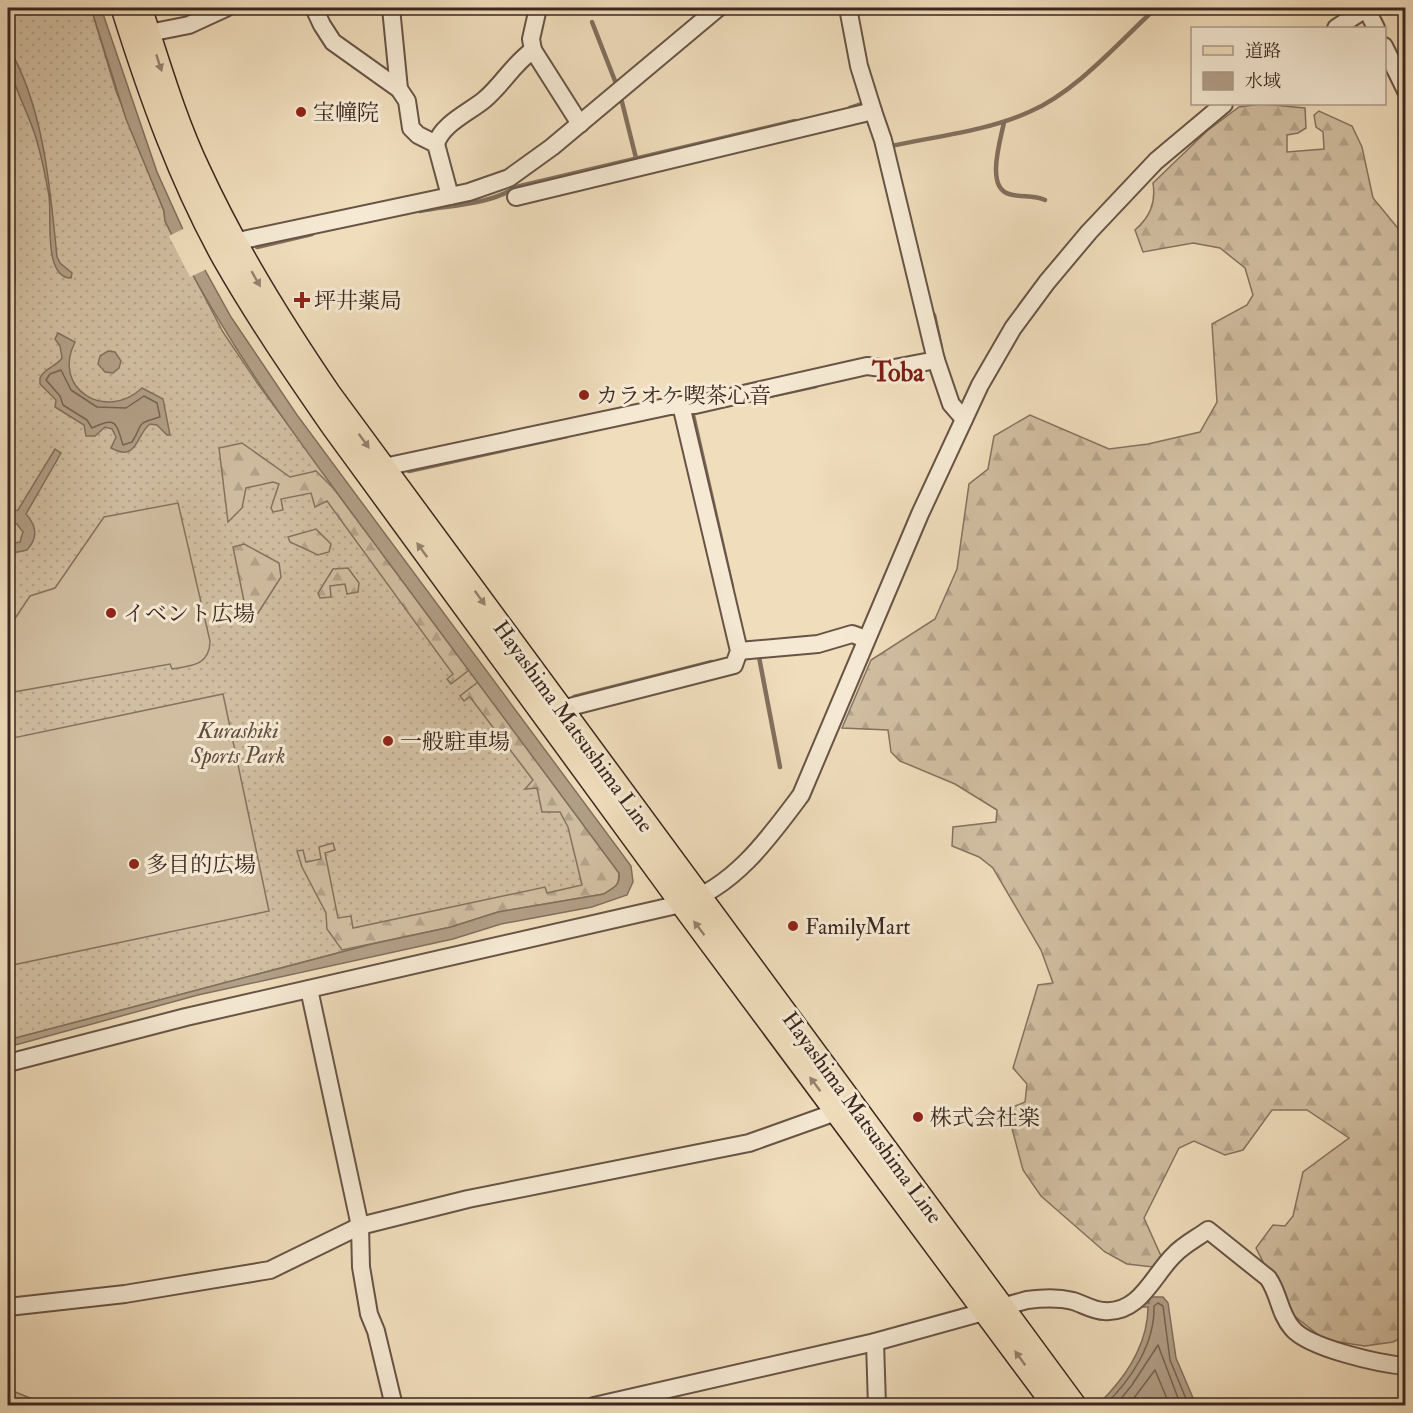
<svg xmlns="http://www.w3.org/2000/svg" width="1413" height="1413" font-family="'IM FELL Double Pica','Noto Serif JP',serif">
<style>
.grass{fill:url(#grass-dots);stroke:#867260;stroke-width:1.5}
.forest{fill:url(#forest-firs);stroke:#867260;stroke-width:1.5}
.pitch{fill:#d1bea1;stroke:#867260;stroke-width:1.5}
.water{fill:#b29f87;stroke:#826f5d;stroke-width:1.5}
.pier{fill:#f0ddbc}
.lines{fill:none;stroke-linecap:round;stroke-linejoin:round}
.shore{stroke:#766353;stroke-width:1.5}
.stream{stroke:#826f5d;stroke-width:4.5}
.minor-casing{stroke:#685446;stroke-width:20}
.major-casing{stroke:#3a271f;stroke-width:24}
.minor{stroke:#f5e9d3;stroke-width:16}
.major{stroke:#f0ddbc;stroke-width:21}
.oneway{fill:#95826e}
.poi-dot{fill:#8f2418;stroke:#f5e9d3;stroke-width:2}
.labels{text-anchor:middle;stroke-width:6;stroke-linejoin:round;paint-order:stroke}
.poi-label{font-size:22px;fill:#3a271f;stroke:#f5e9d3;text-anchor:start}
.street-label{font-size:22px;fill:#3a271f;stroke:#f5e9d3}
.park-label{font-size:22px;font-style:italic;fill:#604d40;stroke:#f5e9d3}
.quarter-label{font-size:26px;font-weight:bold;fill:#7a1f14;stroke:#f5e9d3}
</style>
<defs>
<pattern id="grass-dots" width="8" height="8" patternUnits="userSpaceOnUse" patternTransform="scale(1.5)"><rect width="8" height="8" fill="#d1bea1"/><path d="M2 2h.1M6 6h.1" fill="none" stroke="#b4a38a" stroke-width="1.8" stroke-linecap="round"/></pattern>
<pattern id="forest-firs" width="22" height="20" patternUnits="userSpaceOnUse" patternTransform="scale(1.5)"><rect width="22" height="20" fill="#d1bea1"/><path d="M5 1l3.5 6h-7zM16 11l3.5 6h-7z" fill="#b4a38a"/></pattern>
</defs>
<rect width="100%" height="100%" fill="#f0ddbc"/>
<filter id="stains"><feTurbulence type="fractalNoise" baseFrequency=".00333" numOctaves="4"/><feColorMatrix values="0 0 0 0 .2 0 0 0 0 .09 0 0 0 0 .02 0 0 0 .5 -.17"/></filter>
<radialGradient id="worn" r=".72"><stop offset=".6" stop-color="#630" stop-opacity="0"/><stop offset="1" stop-color="#630" stop-opacity=".3"/></radialGradient>
<path class="grass" d="M8,8H91L116,91L164,211L165,221L223,332L258,384L619,873L585,898L498,912L451,927L372,944L8,1040Z"/>
<g class="forest">
<path d="M1261,104L1305,108L1306,128L1298,133L1287,135V152L1324,149L1323,132L1316,127L1314,115L1319,111L1352,126L1362,147L1373,198L1406,238L1405,1336L1393,1342L1365,1346L1325,1340L1288,1311L1256,1248L1273,1225L1285,1226L1293,1216L1303,1172L1349,1138L1307,1110H1272L1243,1150L1225,1155L1194,1141L1179,1148L1144,1218L1161,1256L1153,1267L1127,1264L1105,1252L1041,1196L1023,1170L1010,1121L1013,1107L1025,1102L1027,1084L1013,1068L1038,985L1053,983L1041,950L993,868L979,857L952,846L953,827L996,822L997,810L955,784L900,761L891,752L888,730L842,728L871,660L935,619L957,569L969,484L988,469L994,436L1030,415L1109,449L1148,444L1200,432L1217,402L1212,324L1247,305L1253,295L1245,268L1220,248L1193,243L1143,252L1135,230C1150,217 1156,203 1153,183L1207,131L1239,107Z"/>
<path d="M242,443L290,477L316,471L334,489L469,670L451,684L447,679L453,674L327,501L315,507L311,493L281,499L283,510L273,512L271,508L279,484L273,482L246,488L242,508L228,522L219,448Z"/>
<path d="M316,529L331,544L329,552L318,555L290,542L288,537Z"/>
<path d="M244,544L279,563L281,577L258,613L247,616L233,547Z"/>
<path d="M348,568L359,583L358,592L347,594L345,584L330,586L331,597L320,598L318,593L333,569Z"/>
<path d="M478,682L619,873L618,885L604,894L498,912L451,927L342,950L327,929L326,913L302,867L297,851L303,850L306,862L321,859L319,847L333,843L335,850L325,853L338,918L351,916L353,928L545,887L547,893L582,885L568,827L560,812H542L537,788L525,789L533,780L470,697L464,701L460,696Z"/>
<path d="M8,1389L47,1405H8Z"/>
</g>
<g class="pitch">
<path d="M8,224L15,262V284L8,283Z"/>
<path d="M178,503L210,641C210,665 192,666 172,669L170,664L8,693V629L30,596L55,588L104,517Z"/>
<path d="M223,694L269,911L8,966V739Z"/>
</g>
<g class="water">
<path d="M91,8H101L157,172L185,234L231,317L297,415L631,866L633,882L627,895L592,907L501,924L453,939L198,995L8,1047V1040L372,944L451,927L498,912L604,894C613,888 621,885 619,873C541,769 464,663 386,559C304,448 225,346 165,221L164,211L126,119Z"/>
<path d="M8,46C44,108 50,187 57,257L60,263L72,273L71,278C43,278 52,216 49,196C45,174 41,151 33,129C23,101 7,75 8,46Z"/>
<path d="M58,333L75,342C51,389 106,422 142,388L163,399L170,435H167L157,425L150,424C136,434 138,463 111,448L116,437L112,429L105,427L95,436H86L84,425L55,407L56,400L40,384V378C45,367 56,367 62,358L60,346L55,339Z"/>
<path d="M108,351L115,352L121,361L119,368L113,373L105,372L98,364L100,356Z"/>
<path d="M55,449L61,453L26,514C37,526 38,538 27,550L8,554V544L20,542L23,532L17,524H8V511L18,510Z"/>
<path d="M1149,1297H1163L1168,1303L1176,1358L1196,1405L1097,1406C1100,1401 1106,1397 1110,1392C1131,1369 1148,1339 1148,1307H1142V1303H1149Z"/>
</g>
<path class="pier" d="M185,228L207,269L190,277L169,236Z"/>
<g class="lines">
<g class="shore">
<path d="M61,370L71,390L97,407L126,408L144,396L157,403L160,417C134,425 145,421 132,442L123,445C116,423 117,416 92,428L87,420L63,405L60,396L46,380L50,374Z"/>
<path d="M1104,1406C1131,1380 1155,1344 1154,1306L1158,1303L1163,1306L1170,1360L1189,1406"/>
<path d="M1115,1406L1132,1385L1158,1345L1181,1406"/>
<path d="M1128,1406L1155,1370L1170,1406"/>
</g>
<g class="stream">
<path d="M592,22L617,86"/>
<path d="M620,94L636,158"/>
<path d="M850,108L868,102"/>
<path d="M1004,122C1001,139 985,187 1009,194C1022,198 1033,194 1045,200"/>
<path d="M891,146C937,136 987,131 1029,112C1076,92 1119,42 1156,8"/>
<path d="M420,211C451,205 489,205 516,187L795,121"/>
<path d="M257,247L312,234"/>
<path d="M934,315L941,348"/>
<path d="M687,414L816,386"/>
<path d="M693,415L732,587"/>
<path d="M409,471L567,436"/>
<path d="M759,657L780,767"/>
<path d="M574,697L712,662"/>
</g>
<g class="minor-casing">
<g id="minor">
<path d="M314,8L322,25L333,42L399,89"/>
<path d="M391,8L399,89L407,101L411,128L418,135L436,144L450,196"/>
<path d="M848,8L859,66L873,111"/>
<path d="M1366,8L1376,28"/>
<path d="M1336,28L1367,8"/>
<path d="M149,33L189,25L226,8"/>
<path d="M1384,46L1406,91"/>
<path d="M533,50L531,39L538,8"/>
<path d="M436,144C442,124 468,113 484,100C503,84 512,65 533,50L580,124"/>
<path d="M224,244L469,192L509,178L552,147L718,8"/>
<path d="M936,360L951,404L964,419"/>
<path d="M384,467L670,406L695,405L867,366L889,369L936,360L883,140L873,111L516,197"/>
<path d="M739,651L818,644L852,634L866,639"/>
<path d="M562,709L734,665L739,651L681,405"/>
<path d="M309,989L360,1226L361,1267L369,1314L376,1331L394,1406"/>
<path d="M8,1063L186,1017L681,904C734,887 769,838 801,795L920,514L980,385L1013,328L1047,282L1089,232L1156,161L1224,104"/>
<path d="M8,1307L125,1294L270,1270L360,1226L468,1199L749,1143L836,1112"/>
<path d="M875,1342L877,1406"/>
<path d="M594,1406L875,1342L1027,1300C1043,1298 1057,1297 1073,1301C1083,1304 1094,1311 1104,1311C1140,1314 1153,1275 1174,1255C1183,1245 1197,1238 1208,1230L1268,1278C1279,1293 1279,1313 1292,1328C1308,1348 1380,1364 1406,1366"/>
</g>
</g>
<g class="major-casing">
<g id="major">
<path d="M122,8C149,94 180,181 224,260C257,318 295,373 333,428L681,904L1054,1406"/>
<path d="M141,8C159,62 175,119 200,171C236,249 281,321 329,392L1076,1406"/>
</g>
</g>
<use href="#minor" class="minor"/>
<use href="#major" class="major"/>
</g>
<defs><path id="oneway-solid" d="M-6-.8H1V-3.2L6.5 0L1 3.2V.8H-6Z" transform="scale(1.5)"/></defs>
<g class="oneway">
<use href="#oneway-solid" transform="translate(159 63) rotate(72)"/>
<use href="#oneway-solid" transform="translate(256 279) rotate(60)"/>
<use href="#oneway-solid" transform="translate(364 441) rotate(54)"/>
<use href="#oneway-solid" transform="translate(422 550) rotate(-126)"/>
<use href="#oneway-solid" transform="translate(480 598) rotate(54)"/>
<use href="#oneway-solid" transform="translate(699 928) rotate(-127)"/>
<use href="#oneway-solid" transform="translate(815 1084) rotate(-127)"/>
<use href="#oneway-solid" transform="translate(1020 1358) rotate(-126)"/>
</g>
<g class="poi-dot">
<circle cx="301" cy="112" r="6"/>
<path d="M299 291h6v6h6v6h-6v6h-6v-6h-6v-6h6z"/>
<circle cx="584" cy="395" r="6"/>
<circle cx="111" cy="613" r="6"/>
<circle cx="388" cy="741" r="6"/>
<circle cx="134" cy="864" r="6"/>
<circle cx="793" cy="926" r="6"/>
<circle cx="918" cy="1117" r="6"/>
</g>
<g class="labels">
<g class="poi-label">
<text x="313" y="120">宝幢院</text>
<text x="314" y="308">坪井薬局</text>
<text x="596" y="403">カラオケ喫茶心音</text>
<text x="123" y="621">イベント広場</text>
<text x="400" y="749">一般駐車場</text>
<text x="146" y="872">多目的広場</text>
<text x="805" y="934">FamilyMart</text>
<text x="930" y="1125">株式会社楽</text>
</g>
<g class="street-label">
<text transform="translate(574 726) rotate(54)" y="8">Hayashima Matsushima Line</text>
<text transform="translate(863 1117) rotate(54)" y="8">Hayashima Matsushima Line</text>
</g>
<g class="park-label">
<text x="238" y="738">Kurashiki<tspan x="238" dy="25">Sports Park</tspan></text>
</g>
<g class="quarter-label">
<text x="898" y="381">Toba</text>
</g>
</g>
<rect width="1413" height="1413" fill="none" stroke="#f0ddbc" stroke-width="30"/>
<rect x="9" y="9" width="1395" height="1395" fill="none" stroke="#3a271f" stroke-width="3"/>
<rect x="15" y="15" width="1383" height="1383" fill="none" stroke="#3a271f" stroke-width="1.5"/>
<rect x="1191" y="27" width="195" height="78" fill="#f5e9d3" stroke="#aa9b8b" stroke-width="1.5"/>
<rect x="1203" y="46" width="30" height="9" fill="#f0ddbc" stroke="#aa9b8b" stroke-width="1.5"/>
<text x="1245" y="57" font-size="18" fill="#3a271f">道路</text>
<rect x="1203" y="72" width="30" height="18" fill="#b29f87" stroke="#aa9b8b" stroke-width="1.5"/>
<text x="1245" y="87" font-size="18" fill="#3a271f">水域</text>
<rect width="100%" height="100%" filter="url(#stains)"/>
<rect width="100%" height="100%" fill="url(#worn)"/>
</svg>
